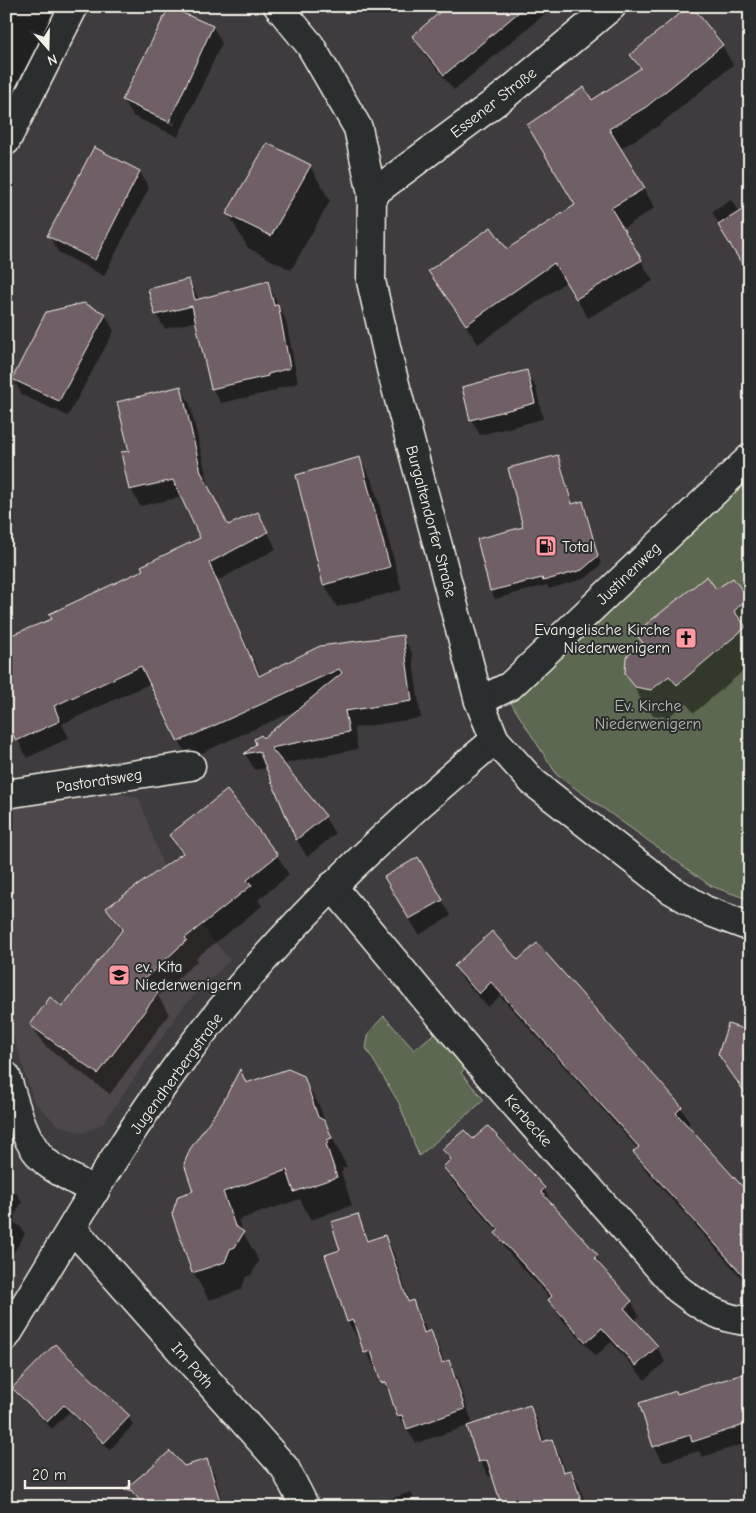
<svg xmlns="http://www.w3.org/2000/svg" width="756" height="1513" font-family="'Comic Neue',sans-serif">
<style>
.built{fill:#4d464b}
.green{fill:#5b6850;stroke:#a8ac9c}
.shadow{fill:#0007;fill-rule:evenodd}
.building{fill:#6f5e66;stroke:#f4f1e8}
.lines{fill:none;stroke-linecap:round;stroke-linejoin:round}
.minor-casing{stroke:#f4f1e8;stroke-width:31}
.tertiary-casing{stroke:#f4f1e8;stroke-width:31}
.secondary-casing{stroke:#f4f1e8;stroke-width:31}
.minor{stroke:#2a2d2e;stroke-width:28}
.tertiary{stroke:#2a2d2e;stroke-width:28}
.secondary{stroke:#2a2d2e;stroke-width:28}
.labels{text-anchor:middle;stroke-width:4;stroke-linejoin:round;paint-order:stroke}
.street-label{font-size:16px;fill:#f4f1e8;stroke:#2a2d2e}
.poi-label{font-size:16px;fill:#f4f1e8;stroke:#2a2d2e;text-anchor:start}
.park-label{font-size:16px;fill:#b7baab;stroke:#2a2d2e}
</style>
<rect width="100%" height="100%" fill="#3f3c3f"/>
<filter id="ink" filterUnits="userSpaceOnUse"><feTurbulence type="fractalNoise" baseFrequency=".02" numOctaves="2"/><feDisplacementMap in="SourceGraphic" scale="10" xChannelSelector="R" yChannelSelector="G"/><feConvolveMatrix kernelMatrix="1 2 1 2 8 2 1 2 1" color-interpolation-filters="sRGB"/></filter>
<g filter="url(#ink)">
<path class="built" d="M114,792L139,798L172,890L230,960L182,1008L103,1124L83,1133L58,1125L34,1102L6,1012V807Z"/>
<g class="green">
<path d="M750,478V900L711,886L557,775L511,703Z"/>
<path d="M384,1016L414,1050L436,1032L466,1067L461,1073L484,1100L419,1156L399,1103L366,1048L369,1032Z"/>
</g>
<g class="shadow">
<path d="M6,6H60L6,102Z"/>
<path d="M449,6H554L454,90L423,52L414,36Z"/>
<path d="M213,27L222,43L178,137L133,116L123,100ZM136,105L175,123L174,126L136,107Z"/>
<path d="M722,45L733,65L658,126L620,149L655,208L622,229L653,281L588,318L566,282L478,344L430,272L506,250L576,206L591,101L641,70L632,55Z"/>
<path d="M94,149L140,172L149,188L104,276L58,252L49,236Z"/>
<path d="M310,166L330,201L291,270L248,248L228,214Z"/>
<path d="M731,200L739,213L721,228L712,212Z"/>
<path d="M189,280L199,300L268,283L286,321L298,383L276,389V391L221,403L212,388L197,321L165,329L156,314Z"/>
<path d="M105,314L114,331L68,416L22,395L13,379Z"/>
<path d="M527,372L536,388L543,419L480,435L471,419Z"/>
<path d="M180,387L190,404L210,491L229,527L267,531L276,549L217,581L261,676L402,636L412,653L421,718L354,728L358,749L283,764L325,817L335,834L307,857L297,840L267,768L255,770L245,754L301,708L188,759L151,683L62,724L69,738L27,758L6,716L53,620L202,539L182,497L140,506L131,489L130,452Z"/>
<path d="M558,457L562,465L573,505L583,502L587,510L601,565L586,578L549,589L547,585L495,599L491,591L478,540L524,528Z"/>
<path d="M360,459L373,482L402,590L337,607L324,584Z"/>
<path d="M733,579L750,603V665L694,713L686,703L668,717L653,715L643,703L627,674L643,644L637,633Z"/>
<path d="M227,792L277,855L289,875L258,900L262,906L196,958L197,961L158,996L169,1014L110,1094L44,1045L32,1025L62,1008L122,931L108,908L182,855L171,836Z"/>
<path d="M418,859L451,916L419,935L386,878Z"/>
<path d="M537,945L681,1108L690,1123L686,1126L748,1195L750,1194V1283L748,1285L643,1167L635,1152L638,1149L500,996L488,1007L464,981L456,967L518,962Z"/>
<path d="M240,1072L247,1084L303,1077L319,1105L326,1125L347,1167L342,1168L343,1171L341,1172L352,1205L311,1220L300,1199L238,1220L243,1232L259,1261L251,1275L246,1277L241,1290L209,1300L193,1272L194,1191L224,1103Z"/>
<path d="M473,1141L544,1189L552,1204L551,1205L596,1256L605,1271L631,1301L639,1316L634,1321L657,1347L665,1362L645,1380L611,1342L596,1356L558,1315L551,1299L505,1249L498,1232L453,1182L444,1167L450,1162L443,1150Z"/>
<path d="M6,1188L17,1194L22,1202L11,1221L20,1226L25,1234L6,1265Z"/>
<path d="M357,1215L369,1241L384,1236L393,1251L410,1303L413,1302L421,1317L427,1333L430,1332L439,1347L444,1363L448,1362L457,1377L473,1425L530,1407L538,1422L545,1442L551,1440L560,1456L565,1473L571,1471L580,1487L586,1507H507L493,1476L489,1477L480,1462L468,1426L416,1443L398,1416L377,1366L374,1367L360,1336L357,1337L348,1322L326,1256L341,1251Z"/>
<path d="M750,1373V1442L702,1457L699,1451L663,1462L654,1446L677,1396Z"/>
<path d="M14,1388L129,1417L133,1425L110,1450L69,1412L52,1429L19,1396Z"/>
<path d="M207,1460L214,1473L224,1507H143L130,1487Z"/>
<path d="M411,1492L417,1507H387V1500Z"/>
</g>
<g class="building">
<path d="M447,6H526L444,75L412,36Z"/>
<path d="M692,6L723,45L646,107L609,129L645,188L611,208L642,260L576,299L554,263L466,325L428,271L491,227L507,249L575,205L527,125L584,87L592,100L641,68L630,55L675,17Z"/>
<path d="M169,7L213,26L169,122L122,100Z"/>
<path d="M267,143L311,165L271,236L226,214Z"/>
<path d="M94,147L140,171L95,260L47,236Z"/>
<path d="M750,205V277L718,225Z"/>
<path d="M189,279L195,300L268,281L274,306L278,304L290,368L268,374V376L211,389L192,306L155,315L148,289Z"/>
<path d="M84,303L106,314L59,401L12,379L46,312Z"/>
<path d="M527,370L535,403L470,420L462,387Z"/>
<path d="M181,386L201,472L228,525L258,512L268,532L209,563L259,676L320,646L403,635L412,701L345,711L349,732L271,748L326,816L296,840L259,751L244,754L256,744L254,739L261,735L263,738L342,673L339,669L178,742L141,666L54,706L60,721L16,741L6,719V637L52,619L49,614L143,570L141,566L200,538L173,480L129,490L121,452L129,451L117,402Z"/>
<path d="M558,455L572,504L583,501L598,556L582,570L543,581L542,578L490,591L477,539L523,527L508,468Z"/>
<path d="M360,457L390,567L323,585L296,475Z"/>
<path d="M707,576L716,589L733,578L748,598L734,611L746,627L677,685L669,676L651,690L635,687L625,674L626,657L643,643L635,633Z"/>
<path d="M227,790L278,855L247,880L252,885L185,938L187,940L142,981L158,993L98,1074L30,1025L50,997L62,1007L123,929L106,908L183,853L169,835Z"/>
<path d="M418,857L443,900L409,919L384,877Z"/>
<path d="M492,931L518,960L537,943L682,1107L676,1113L750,1195V1283L633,1152L639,1147L491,982L479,994L454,966Z"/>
<path d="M728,1024L750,1031V1100L718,1054Z"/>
<path d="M240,1069L246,1083L288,1069L304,1076L318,1117L325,1121L332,1138L327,1140L328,1143L326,1144L337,1177L294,1192L287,1170L223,1192L235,1226L244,1232L235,1247L230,1249L225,1262L192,1273L172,1214L178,1196L193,1191L184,1164L190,1149L223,1102Z"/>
<path d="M488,1126L545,1188L541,1192L598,1255L594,1258L632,1301L624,1308L658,1346L636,1366L602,1328L586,1342L548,1300L552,1296L495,1233L499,1230L443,1167L451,1159L442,1149L464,1130L473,1139Z"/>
<path d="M358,1214L367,1241L385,1235L408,1302L413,1300L424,1333L431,1330L442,1363L449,1360L465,1409L407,1429L402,1415L397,1416L386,1382L381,1383L371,1351L364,1353L353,1320L347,1322L325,1255L340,1250L331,1222Z"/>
<path d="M55,1344L130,1416L104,1443L64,1405L47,1422L12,1388Z"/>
<path d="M750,1372V1423L692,1442L690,1435L653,1447L639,1403L676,1391L677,1394Z"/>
<path d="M530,1405L542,1442L552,1439L563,1472L571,1470L583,1507H502L487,1460L478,1462L467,1426Z"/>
<path d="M170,1451L184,1466L207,1459L222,1507H145L131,1490H124Z"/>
</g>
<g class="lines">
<g class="minor-casing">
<g id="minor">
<path d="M6,141L74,6"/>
<path d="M479,701L510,686L750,458"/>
<path d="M6,794L191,766"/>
<path d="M332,886L489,1075L678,1289C700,1306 721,1320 750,1321"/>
<path d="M6,1076C15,1104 24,1144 47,1163C61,1174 79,1182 95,1191"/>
<path d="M73,1229L285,1468L305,1507"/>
<path d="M6,1336C62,1246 114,1152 177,1066C267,944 378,836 495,740"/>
</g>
</g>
<g class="tertiary-casing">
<path id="tertiary" d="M372,194L505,95L612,6"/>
</g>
<g class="secondary-casing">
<path id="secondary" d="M278,6L310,45L358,128L372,194L371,281L391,369L479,701L495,740L533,782L670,889L705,910L750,927"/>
</g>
<use href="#minor" class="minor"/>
<use href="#tertiary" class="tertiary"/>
<use href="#secondary" class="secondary"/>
</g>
</g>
<defs>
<g id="fuel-square" transform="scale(1.125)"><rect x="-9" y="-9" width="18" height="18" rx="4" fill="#ff9aa2" stroke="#2a2d2e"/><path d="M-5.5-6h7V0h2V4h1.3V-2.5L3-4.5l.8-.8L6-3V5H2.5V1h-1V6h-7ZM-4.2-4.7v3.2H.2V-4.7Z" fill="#111"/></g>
<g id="church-square" transform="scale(1.125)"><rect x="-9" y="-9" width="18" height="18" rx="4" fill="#ff9aa2" stroke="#2a2d2e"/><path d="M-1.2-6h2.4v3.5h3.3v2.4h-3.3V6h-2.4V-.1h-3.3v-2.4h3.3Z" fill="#111"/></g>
<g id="school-square" transform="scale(1.125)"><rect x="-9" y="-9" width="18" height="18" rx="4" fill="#ff9aa2" stroke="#2a2d2e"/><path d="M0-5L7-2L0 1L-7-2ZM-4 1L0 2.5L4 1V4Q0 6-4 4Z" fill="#111"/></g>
</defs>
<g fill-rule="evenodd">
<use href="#fuel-square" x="546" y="546"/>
<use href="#church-square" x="686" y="638"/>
<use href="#school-square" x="119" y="975"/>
</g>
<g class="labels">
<g class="street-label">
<text transform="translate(493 102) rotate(-38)" y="6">Essener Straße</text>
<text transform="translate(432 521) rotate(75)" y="6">Burgaltendorfer Straße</text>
<text transform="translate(628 573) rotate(-44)" y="6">Justinenweg</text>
<text transform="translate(99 780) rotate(-9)" y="6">Pastoratsweg</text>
<text transform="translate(176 1073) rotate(-54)" y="6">Jugendherbergstraße</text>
<text transform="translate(529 1120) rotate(49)" y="6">Kerbecke</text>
<text transform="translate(193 1365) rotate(49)" y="6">Im Poth</text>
</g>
<g class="poi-label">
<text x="562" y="552">Total</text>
<text x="670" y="635" text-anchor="end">Evangelische Kirche<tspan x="670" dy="18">Niederwenigern</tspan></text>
<text x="135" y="972">ev. Kita<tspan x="135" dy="18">Niederwenigern</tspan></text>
</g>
<g class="park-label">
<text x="648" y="711">Ev. Kirche<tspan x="648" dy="18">Niederwenigern</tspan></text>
</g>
</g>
<rect width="756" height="1513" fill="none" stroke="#2a2d2e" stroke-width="25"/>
<rect x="12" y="12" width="731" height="1488" fill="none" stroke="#f4f1e8" stroke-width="2" filter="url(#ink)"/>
<g transform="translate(48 48) rotate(160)" stroke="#2a2d2e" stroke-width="4" paint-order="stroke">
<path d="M0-4L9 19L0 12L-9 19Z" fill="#f4f1e8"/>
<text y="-8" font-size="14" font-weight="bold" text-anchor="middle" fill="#f4f1e8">N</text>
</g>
<path d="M25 1480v8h104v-8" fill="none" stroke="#f4f1e8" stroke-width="2.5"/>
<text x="32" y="1480" font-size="15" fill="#f4f1e8" stroke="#2a2d2e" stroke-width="4" paint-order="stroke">20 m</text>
</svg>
